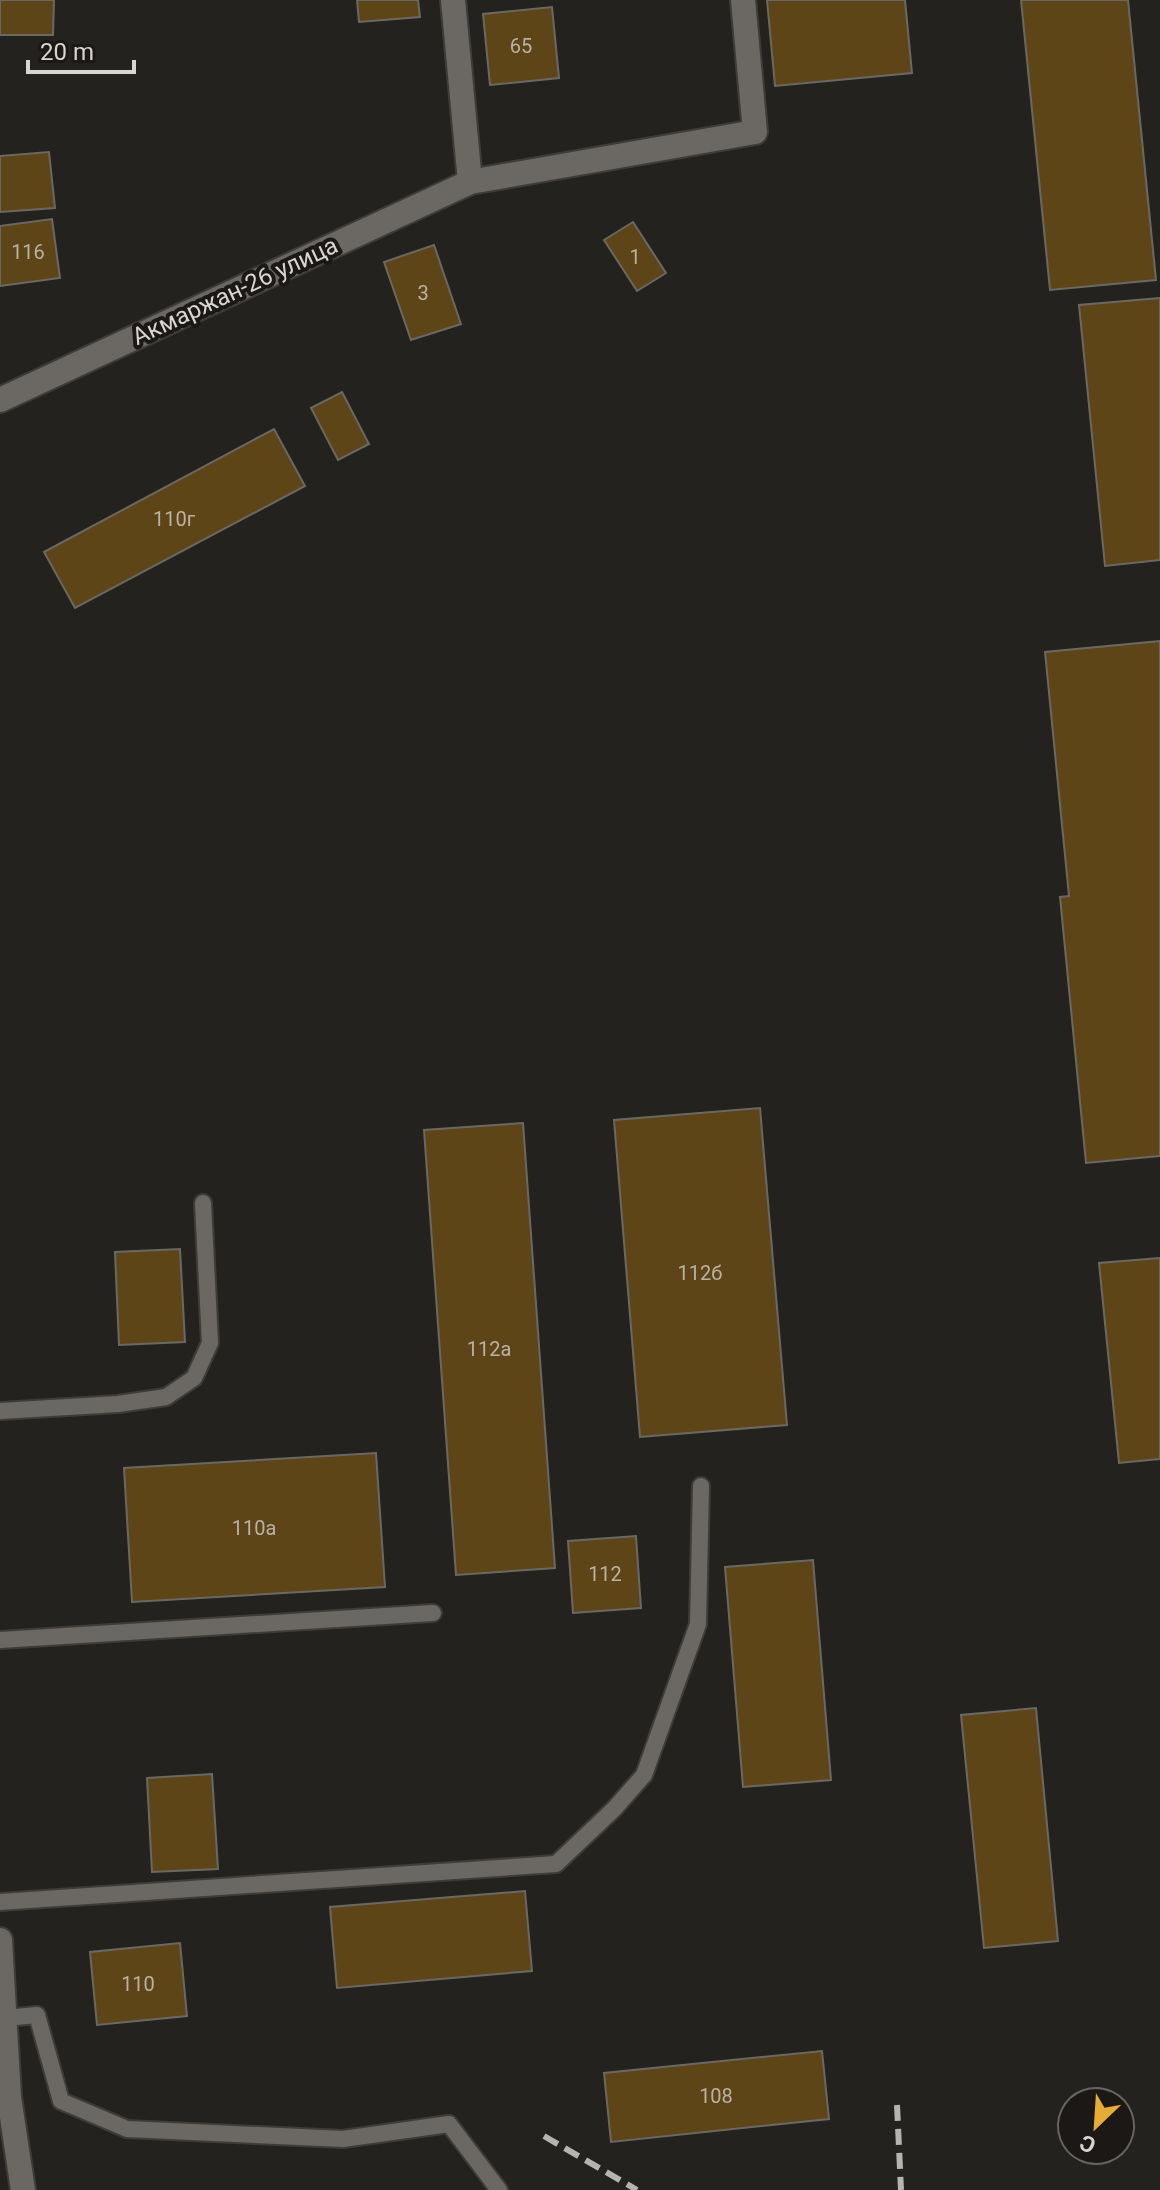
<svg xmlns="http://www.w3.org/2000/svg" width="1160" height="2190" font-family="Roboto,sans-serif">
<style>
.building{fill:#5d4517;stroke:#6b6864;stroke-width:2}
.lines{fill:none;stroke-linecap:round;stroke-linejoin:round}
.lane-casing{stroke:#3e3c39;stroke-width:20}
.street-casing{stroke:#3e3c39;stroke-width:28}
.lane{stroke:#6b6864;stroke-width:16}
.street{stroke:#6b6864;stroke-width:24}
.rail{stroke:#b6b4b1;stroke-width:6;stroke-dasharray:16 8;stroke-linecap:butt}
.labels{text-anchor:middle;stroke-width:8;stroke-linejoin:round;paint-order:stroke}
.number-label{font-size:20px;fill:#b9b2a5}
.street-label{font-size:24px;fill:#d8d6d4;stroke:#1b1815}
</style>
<rect width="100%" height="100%" fill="#24221e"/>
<g class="building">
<path d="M0,0H54L53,35H0Z"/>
<path d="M357,0H418L420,17L359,22Z"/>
<path d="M767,0H905L912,73L775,86Z"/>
<path d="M1021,0H1128L1156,280L1050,290Z"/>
<path d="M552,7L559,78L490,85L483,14Z"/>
<path d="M49,152L55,208L0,212V156Z"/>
<path d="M52,219L60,278L0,286V226Z"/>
<path d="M633,222L666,273L637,291L604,240Z"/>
<path d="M434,245L461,324L411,340L384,262Z"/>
<path d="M1160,298V560L1105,566L1079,305Z"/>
<path d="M342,392L369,444L338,460L311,408Z"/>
<path d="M274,429L305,486L75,608L44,552Z"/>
<path d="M1160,641V1156L1086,1163L1060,897L1069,896L1045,652Z"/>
<path d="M760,1108L787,1425L640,1437L614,1120Z"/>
<path d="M523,1123L555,1568L456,1575L424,1130Z"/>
<path d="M180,1249L185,1342L119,1345L115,1252Z"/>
<path d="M1160,1258V1459L1119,1463L1099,1263Z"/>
<path d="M376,1453L385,1587L132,1602L124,1468Z"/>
<path d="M636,1536L641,1608L573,1613L568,1541Z"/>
<path d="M813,1560L831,1780L743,1787L725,1567Z"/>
<path d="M1036,1708L1058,1941L984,1948L961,1715Z"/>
<path d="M212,1774L218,1869L152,1872L147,1778Z"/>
<path d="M525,1891L532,1971L337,1988L330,1907Z"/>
<path d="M180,1943L187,2016L97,2025L90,1952Z"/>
<path d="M822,2051L829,2119L611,2142L604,2073Z"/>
</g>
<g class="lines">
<g class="lane-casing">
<g id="lane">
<path d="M0,1411L118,1404L166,1397L194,1378L210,1343L203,1203"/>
<path d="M0,1640L433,1613"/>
<path d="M0,1902L556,1864L614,1809L644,1775L698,1624L701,1486"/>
<path d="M5,2018L37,2015L61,2101L127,2129L343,2139L449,2124L499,2190"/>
</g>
</g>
<g class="street-casing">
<g id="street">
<path d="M453,0L470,182"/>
<path d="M0,400L470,182L755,132L743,0"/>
<path d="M0,1940L9,2097L23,2190"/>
</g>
</g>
<use href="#lane" class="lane"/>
<use href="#street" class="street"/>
<g class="rail">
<path d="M897,2105L901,2190"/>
<path d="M544,2136L637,2190"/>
</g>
</g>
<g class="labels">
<g class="number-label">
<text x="521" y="53">65</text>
<text x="28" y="259">116</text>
<text x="635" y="264">1</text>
<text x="423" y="300">3</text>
<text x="174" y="526">110г</text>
<text x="700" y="1280">112б</text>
<text x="489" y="1356">112а</text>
<text x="254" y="1535">110а</text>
<text x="605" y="1581">112</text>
<text x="138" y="1991">110</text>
<text x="716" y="2103">108</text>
</g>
<g class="street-label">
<text transform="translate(235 291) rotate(-25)" y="8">Акмаржан-26 улица</text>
</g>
</g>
<g transform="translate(1096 2126) rotate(205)"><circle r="38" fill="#1b1815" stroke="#676461" stroke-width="2"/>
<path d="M0-6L14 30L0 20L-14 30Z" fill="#e7ac36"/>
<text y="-12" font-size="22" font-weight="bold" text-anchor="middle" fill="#d8d6d4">С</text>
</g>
<path d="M28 60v12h106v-12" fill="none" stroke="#d8d6d4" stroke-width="4"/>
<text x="40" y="60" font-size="24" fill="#d8d6d4" stroke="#1b1815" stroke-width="6" paint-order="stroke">20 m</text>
</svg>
